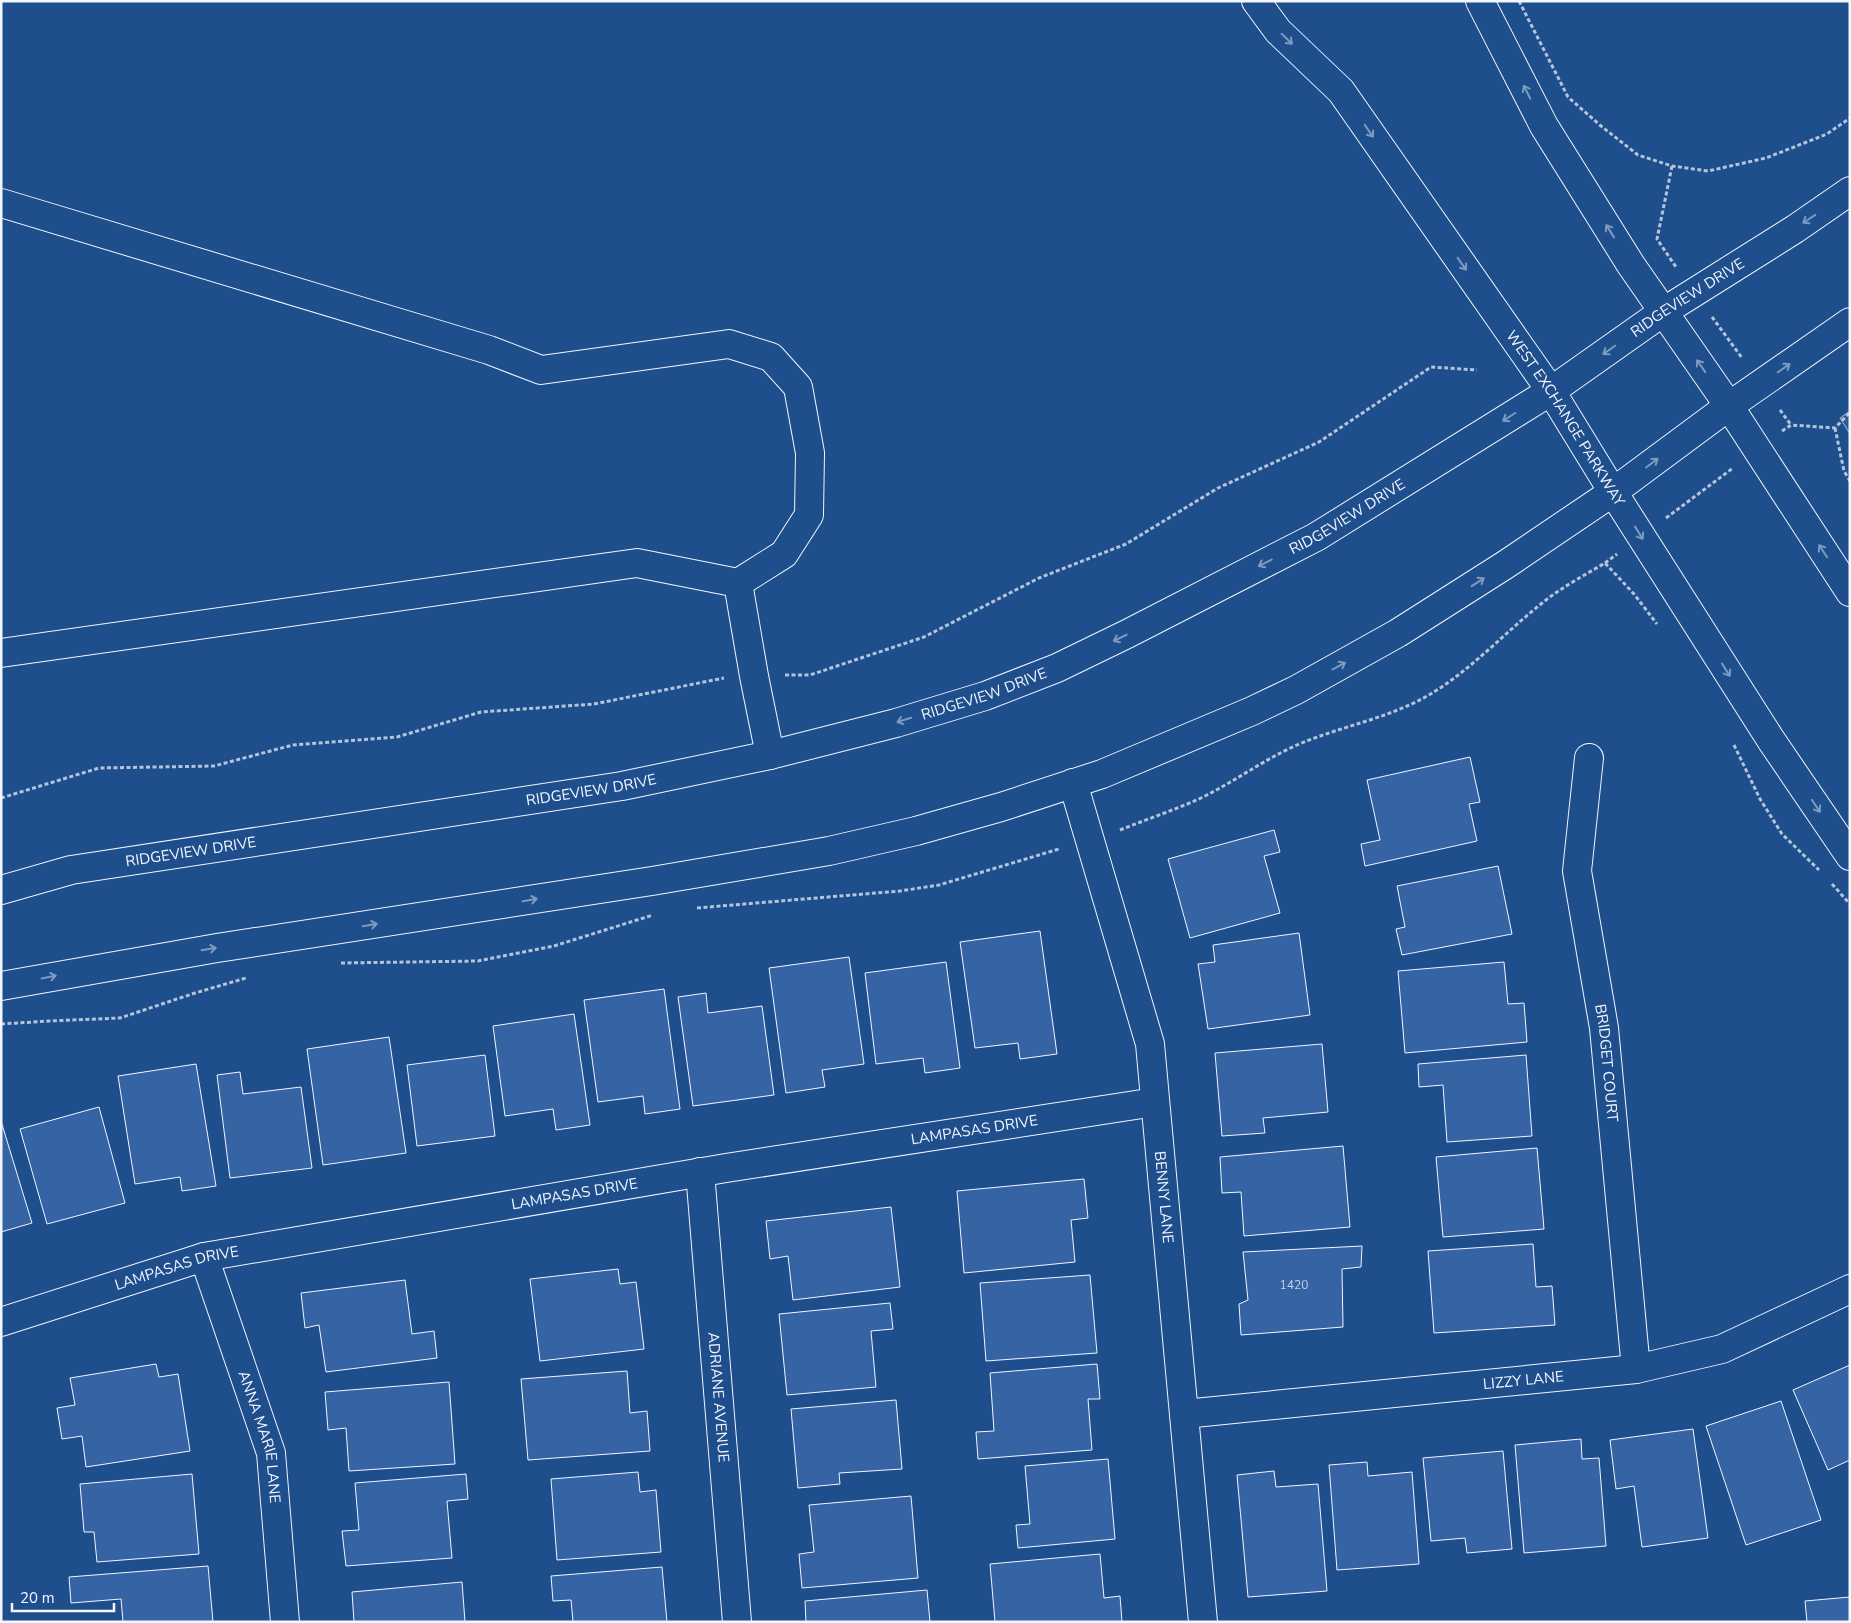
<svg xmlns="http://www.w3.org/2000/svg" width="1851" height="1623" font-family="'Nunito Sans',sans-serif">
<style>
.built{fill:#305b95;stroke:#a8bbd7}
.building{fill:#3563a3;stroke:#f2f6ff}
.lines{fill:none;stroke-linecap:round;stroke-linejoin:round}
.minor-casing{stroke:#f2f6ff;stroke-width:30}
.secondary-casing{stroke:#f2f6ff;stroke-width:30}
.path{stroke:#b3c4dc;stroke-width:3;stroke-dasharray:4 2.5;stroke-linecap:butt}
.minor{stroke:#1f4e8c;stroke-width:28}
.secondary{stroke:#1f4e8c;stroke-width:28}
.oneway{stroke:#7e9ac0}
.labels{text-anchor:middle;stroke-width:4;stroke-linejoin:round;paint-order:stroke}
.number-label{font-size:12px;fill:#c3d1e8}
.street-label{font-size:15px;fill:#f2f6ff;stroke:#1f4e8c}
</style>
<rect width="100%" height="100%" fill="#1f4e8c"/>
<path class="built" d="M1850,411V434L1840,418Z"/>
<g class="building">
<path d="M1470,757L1480,802L1469,804L1477,841L1365,866L1361,844L1380,840L1367,780Z"/>
<path d="M1274,830L1280,852L1264,856L1280,913L1190,938L1168,859Z"/>
<path d="M1498,866L1512,934L1402,955L1396,929L1405,927L1397,886Z"/>
<path d="M1040,931L1057,1054L1020,1059L1018,1043L975,1048L960,942Z"/>
<path d="M1299,933L1310,1015L1208,1029L1198,964L1215,962L1213,945Z"/>
<path d="M849,957L864,1064L822,1070L825,1087L786,1093L769,968Z"/>
<path d="M946,962L960,1068L925,1073L923,1058L876,1064L865,973Z"/>
<path d="M1504,962L1508,1004L1524,1003L1527,1042L1405,1053L1398,971Z"/>
<path d="M664,989L680,1109L645,1114L643,1096L598,1102L584,1000Z"/>
<path d="M706,993L708,1013L762,1006L774,1095L693,1106L678,997Z"/>
<path d="M574,1014L590,1125L556,1130L553,1109L505,1116L493,1026Z"/>
<path d="M389,1037L406,1153L323,1165L307,1049Z"/>
<path d="M1322,1044L1328,1112L1263,1118L1265,1133L1222,1136L1215,1053Z"/>
<path d="M485,1055L495,1136L417,1146L407,1065Z"/>
<path d="M1526,1055L1532,1136L1447,1142L1443,1085L1419,1087L1418,1064Z"/>
<path d="M196,1064L216,1186L182,1191L180,1177L135,1184L118,1076Z"/>
<path d="M240,1072L243,1094L301,1087L312,1168L230,1178L217,1075Z"/>
<path d="M99,1107L125,1203L47,1224L20,1129Z"/>
<path d="M1,1121L32,1223L1,1232Z"/>
<path d="M1343,1146L1350,1227L1244,1236L1241,1192L1222,1193L1220,1157Z"/>
<path d="M1537,1148L1544,1229L1443,1237L1436,1157Z"/>
<path d="M1084,1179L1088,1218L1071,1220L1075,1262L964,1273L957,1191Z"/>
<path d="M891,1207L900,1287L793,1300L788,1256L770,1259L766,1221Z"/>
<path d="M1533,1244L1536,1287L1552,1286L1555,1325L1434,1333L1428,1251Z"/>
<path d="M1362,1246L1361,1267L1342,1269L1343,1327L1241,1335L1239,1304L1248,1300L1243,1252Z"/>
<path d="M618,1269L620,1284L636,1282L644,1349L540,1361L530,1279Z"/>
<path d="M1090,1275L1097,1353L986,1361L980,1283Z"/>
<path d="M405,1280L412,1334L434,1331L437,1358L326,1372L319,1325L305,1328L301,1293Z"/>
<path d="M890,1303L893,1329L871,1331L876,1387L787,1395L779,1314Z"/>
<path d="M156,1364L159,1377L178,1374L190,1451L86,1467L82,1436L62,1439L57,1408L75,1405L70,1378Z"/>
<path d="M1097,1364L1100,1399H1088L1092,1450L978,1459L976,1432L994,1431L990,1373Z"/>
<path d="M1850,1365V1460L1828,1470L1793,1390Z"/>
<path d="M627,1371L630,1413L647,1411L650,1451L528,1460L521,1379Z"/>
<path d="M449,1382L455,1464L349,1471L346,1428L328,1430L325,1392Z"/>
<path d="M896,1400L902,1469L839,1473L840,1484L798,1488L791,1409Z"/>
<path d="M1781,1401L1821,1520L1746,1545L1706,1426Z"/>
<path d="M1693,1429L1708,1538L1642,1547L1634,1486L1616,1489L1610,1440Z"/>
<path d="M1581,1439L1582,1459L1599,1458L1606,1546L1524,1553L1515,1445Z"/>
<path d="M1503,1451L1512,1549L1467,1553L1465,1538L1431,1541L1423,1458Z"/>
<path d="M1108,1459L1115,1539L1018,1548L1016,1525L1030,1524L1025,1466Z"/>
<path d="M1367,1462L1368,1476L1412,1472L1419,1564L1337,1570L1329,1465Z"/>
<path d="M1274,1471L1276,1487L1318,1484L1327,1591L1248,1597L1237,1475Z"/>
<path d="M638,1472L640,1492L656,1490L661,1552L557,1560L551,1479Z"/>
<path d="M192,1474L199,1554L97,1562L94,1532H84L80,1484Z"/>
<path d="M466,1474L468,1499L447,1501L452,1558L346,1566L342,1531L359,1530L355,1483Z"/>
<path d="M911,1496L918,1578L802,1588L799,1554L814,1552L809,1505Z"/>
<path d="M1100,1554L1104,1598L1120,1596L1122,1622H995L990,1564Z"/>
<path d="M208,1566L213,1622H123L121,1599L71,1603L69,1577Z"/>
<path d="M662,1567L667,1622H573L571,1600L553,1601L551,1576Z"/>
<path d="M462,1582L465,1622H354L352,1592Z"/>
<path d="M927,1590L930,1622H806L805,1601Z"/>
<path d="M1850,1597V1622H1807L1805,1601Z"/>
</g>
<g class="lines">
<g class="minor-casing">
<g id="minor">
<path d="M1,203L489,350L541,370L729,344L771,357L798,387L810,453L809,515L784,554L738,583L637,563L1,653"/>
<path d="M738,583L754,676L770,755"/>
<path id="s1" d="M1589,758L1577,871L1604,1028L1636,1369"/>
<path id="s2" d="M1073,783L1150,1044L1203,1622"/>
<path id="s3" d="M700,1172L737,1622"/>
<path id="s4" d="M204,1257L271,1453L285,1622"/>
<path id="s5" d="M1,1322L204,1257L726,1168L1155,1102"/>
<path id="s6" d="M1184,1414L1636,1369L1722,1349L1850,1289"/>
</g>
</g>
<g class="secondary-casing">
<g id="secondary">
<path id="s7" d="M1256,1L1278,31L1341,91L1518,344L1551,391L1613,492L1771,740L1850,856"/>
<path d="M1480,1L1544,126L1631,265L1729,406L1850,592"/>
<path id="s8" d="M1,890L71,870L622,786L770,755L896,723L985,696L1057,668L1127,634L1316,537L1551,391L1663,312L1795,229L1850,191"/>
<path d="M1,986L217,948L652,881L829,851L916,831L1001,807L1102,774L1252,711L1296,690L1398,633L1505,565L1613,492L1729,406L1850,322"/>
</g>
</g>
<g class="path">
<path d="M1519,1L1568,97L1601,126L1638,155L1672,166L1708,171L1766,158L1827,134L1850,118"/>
<path d="M1672,166L1657,239L1676,267"/>
<path d="M1712,317L1742,358"/>
<path d="M1780,410L1791,425"/>
<path d="M1835,428L1844,471L1850,481"/>
<path d="M1782,431L1791,425L1835,428L1850,412"/>
<path d="M1666,518L1733,468"/>
<path d="M1605,563L1617,554"/>
<path d="M785,675H810L924,637L1039,578L1126,544L1218,488L1319,442L1431,367L1477,370"/>
<path d="M1734,745L1760,799L1782,834L1819,870"/>
<path d="M1,798L99,768L214,766L293,745L397,737L481,712L594,704L724,678"/>
<path d="M1120,830C1147,819 1175,810 1201,798C1234,782 1263,760 1297,745C1343,725 1394,718 1437,690C1479,663 1513,624 1554,594C1570,583 1588,573 1605,563L1634,594L1657,624"/>
<path d="M1832,884L1850,904"/>
<path d="M697,908L900,891L939,885L1059,849"/>
<path d="M341,963L478,961L554,946L653,915"/>
<path d="M1,1024L49,1021L120,1018L195,993L246,978"/>
</g>
<use href="#minor" class="minor"/>
<use href="#secondary" class="secondary"/>
</g>
<defs><path id="oneway-shaft" d="M-6 0H5M1.5-3L5.5 0L1.5 3" fill="none" stroke-width="1.6" stroke-linecap="round" stroke-linejoin="round" transform="scale(1.25)"/></defs>
<g class="oneway">
<use href="#oneway-shaft" transform="translate(1287 39) rotate(44)"/>
<use href="#oneway-shaft" transform="translate(1527 92) rotate(-117)"/>
<use href="#oneway-shaft" transform="translate(1369 131) rotate(55)"/>
<use href="#oneway-shaft" transform="translate(1809 219) rotate(146)"/>
<use href="#oneway-shaft" transform="translate(1610 231) rotate(-122)"/>
<use href="#oneway-shaft" transform="translate(1462 264) rotate(55)"/>
<use href="#oneway-shaft" transform="translate(1609 350) rotate(145)"/>
<use href="#oneway-shaft" transform="translate(1701 366) rotate(-125)"/>
<use href="#oneway-shaft" transform="translate(1784 368) rotate(-35)"/>
<use href="#oneway-shaft" transform="translate(1509 417) rotate(148)"/>
<use href="#oneway-shaft" transform="translate(1652 463) rotate(-37)"/>
<use href="#oneway-shaft" transform="translate(1639 533) rotate(58)"/>
<use href="#oneway-shaft" transform="translate(1823 551) rotate(-123)"/>
<use href="#oneway-shaft" transform="translate(1265 563) rotate(153)"/>
<use href="#oneway-shaft" transform="translate(1478 582) rotate(-33)"/>
<use href="#oneway-shaft" transform="translate(1120 638) rotate(154)"/>
<use href="#oneway-shaft" transform="translate(1339 666) rotate(-29)"/>
<use href="#oneway-shaft" transform="translate(1726 670) rotate(58)"/>
<use href="#oneway-shaft" transform="translate(904 720) rotate(163)"/>
<use href="#oneway-shaft" transform="translate(1816 806) rotate(56)"/>
<use href="#oneway-shaft" transform="translate(530 900) rotate(-9)"/>
<use href="#oneway-shaft" transform="translate(370 925) rotate(-9)"/>
<use href="#oneway-shaft" transform="translate(209 949) rotate(-9)"/>
<use href="#oneway-shaft" transform="translate(49 977) rotate(-11)"/>
</g>
<g class="labels">
<g class="number-label">
<text x="1294" y="1289">1420</text>
</g>
<g class="street-label">
<text dy="5" stroke="none"><textPath href="#s8" startOffset="1814">RIDGEVIEW DRIVE</textPath></text>
<text dy="5" stroke="none"><textPath href="#s7" startOffset="521">WEST EXCHANGE PARKWAY</textPath></text>
<text dy="5" stroke="none"><textPath href="#s8" startOffset="1409">RIDGEVIEW DRIVE</textPath></text>
<text dy="5" stroke="none"><textPath href="#s8" startOffset="1004">RIDGEVIEW DRIVE</textPath></text>
<text dy="5" stroke="none"><textPath href="#s8" startOffset="599">RIDGEVIEW DRIVE</textPath></text>
<text dy="5" stroke="none"><textPath href="#s8" startOffset="194">RIDGEVIEW DRIVE</textPath></text>
<text dy="5" stroke="none"><textPath href="#s1" startOffset="308">BRIDGET COURT</textPath></text>
<text dy="5" stroke="none"><textPath href="#s5" startOffset="994">LAMPASAS DRIVE</textPath></text>
<text dy="5" stroke="none"><textPath href="#s5" startOffset="589">LAMPASAS DRIVE</textPath></text>
<text dy="5" stroke="none"><textPath href="#s2" startOffset="426">BENNY LANE</textPath></text>
<text dy="5" stroke="none"><textPath href="#s5" startOffset="184">LAMPASAS DRIVE</textPath></text>
<text dy="5" stroke="none"><textPath href="#s6" startOffset="341">LIZZY LANE</textPath></text>
<text dy="5" stroke="none"><textPath href="#s3" startOffset="226">ADRIANE AVENUE</textPath></text>
<text dy="5" stroke="none"><textPath href="#s4" startOffset="189">ANNA MARIE LANE</textPath></text>
</g>
</g>
<rect width="1851" height="1623" fill="none" stroke="#f2f6ff" stroke-width="5"/>
<path d="M12 1603v8h102v-8" fill="none" stroke="#f2f6ff" stroke-width="2.5"/>
<text x="20" y="1603" font-size="15" fill="#f2f6ff" stroke="#1f4e8c" stroke-width="4" paint-order="stroke">20 m</text>
</svg>
